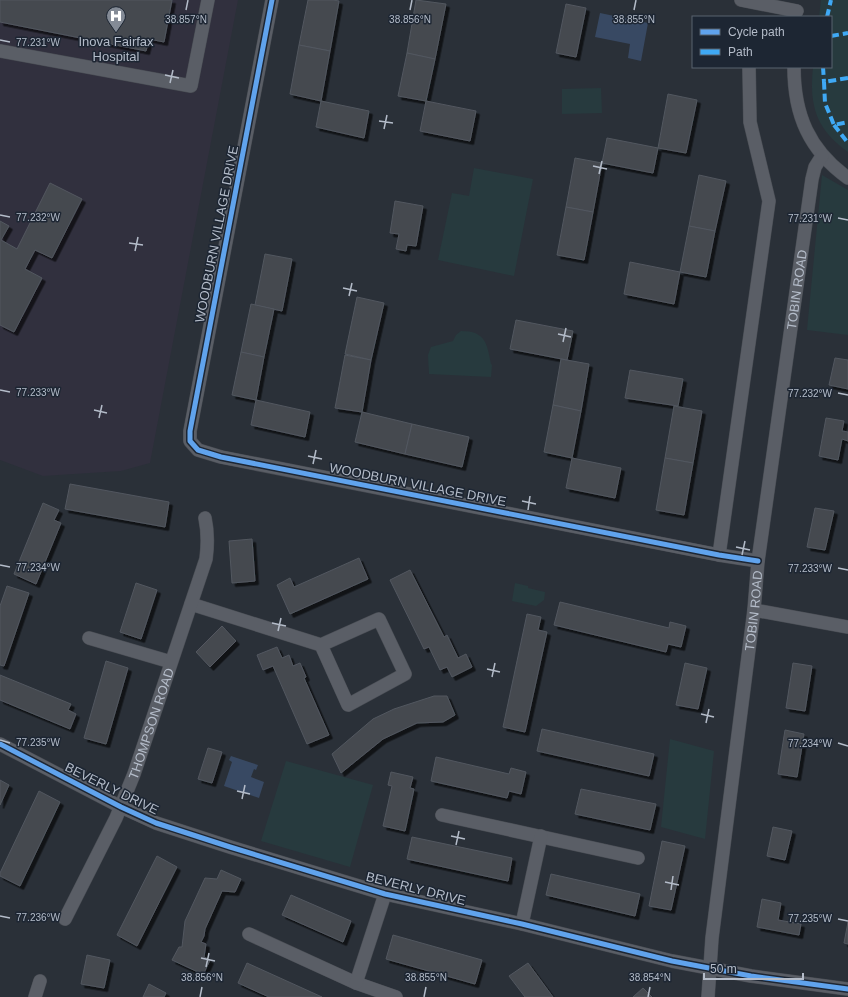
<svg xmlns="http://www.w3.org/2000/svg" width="848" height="997" font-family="Helvetica,sans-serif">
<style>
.medical{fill:#31303e}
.green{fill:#273a3e}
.water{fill:#384963}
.building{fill:#444950;stroke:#52575f;filter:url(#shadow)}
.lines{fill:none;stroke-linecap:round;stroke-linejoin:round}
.minor-casing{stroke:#484c53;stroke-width:14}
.minor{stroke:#5a5e66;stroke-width:13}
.quiet{stroke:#3fa9f5;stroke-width:4;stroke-dasharray:8 4;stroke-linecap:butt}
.cycleway-casing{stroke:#1d2633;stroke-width:8}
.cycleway{stroke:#60a3ed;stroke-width:5}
.ticks{fill:none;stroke:#b4bcc9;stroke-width:1.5}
.labels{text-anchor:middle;stroke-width:3;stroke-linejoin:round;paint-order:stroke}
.poi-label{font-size:13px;fill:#b4bcc9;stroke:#1d2633}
.street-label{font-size:13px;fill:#b4bcc9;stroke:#1d2633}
.ticks-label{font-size:10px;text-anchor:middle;fill:#b4bcc9;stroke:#1d2633;stroke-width:3;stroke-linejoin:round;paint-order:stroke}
</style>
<defs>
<filter id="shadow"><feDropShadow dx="3.5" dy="3.5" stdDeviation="0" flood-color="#0009"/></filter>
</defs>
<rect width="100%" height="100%" fill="#2a3038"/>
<path class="medical" d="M0,0H238L150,463L121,471L43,476L0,460Z"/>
<g class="green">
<path d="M821,0H848V152C816,129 809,106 813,67H831V17H819Z"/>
<path d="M601,88L602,113L562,114V89Z"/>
<path d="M474,168L533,179L514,276L438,260L452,193L469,196Z"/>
<path d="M822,175L848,190V335L807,330Z"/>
<path d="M461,331C486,331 487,344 491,364L492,365L491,377L429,374L428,355L431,347L453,341L456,335Z"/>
<path d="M515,583L528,586V588L545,592L544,600L536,606L512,601Z"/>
<path d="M670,739L714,751L705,839L661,827Z"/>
<path d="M286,761L373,785L350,867L261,841Z"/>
</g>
<g class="water">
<path d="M600,13L648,23L641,61L628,58L630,44L595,37Z"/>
<path d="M231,756L258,765L256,770L254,769L251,777L264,782L259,798L224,786L232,762L229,760Z"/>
</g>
<g class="building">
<path d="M0,0H172L164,42L149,39L146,51L0,22Z"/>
<path d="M308,0H333L339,1L330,51L299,45Z"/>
<path d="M416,0L446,4L435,59L407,53Z"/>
<path d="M566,4L586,8L576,57L556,53Z"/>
<path d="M299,45L330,51L321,101L290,94Z"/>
<path d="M407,53L435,59L426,101L398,96Z"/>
<path d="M668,94L697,100L686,153L658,148Z"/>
<path d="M321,101L369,111L364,138L316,127Z"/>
<path d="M426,101L476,111L470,141L420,131Z"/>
<path d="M607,138L658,148L653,173L602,163Z"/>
<path d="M575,158L602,163L593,212L566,207Z"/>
<path d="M699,175L726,181L715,231L689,226Z"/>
<path d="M50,183L82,199L52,258L35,250L25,269L42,278L14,332L0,325V221L9,226L1,240L17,249Z"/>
<path d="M395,201L423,206L416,246L407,245L406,251L396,249L399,234L390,233Z"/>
<path d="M566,207L593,212L584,260L557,255Z"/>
<path d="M689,226L715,231L706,277L680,272Z"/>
<path d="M265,254L292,259L282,311L255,305Z"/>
<path d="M630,262L680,272L674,304L624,294Z"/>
<path d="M357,297L384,303L371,360L345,354Z"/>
<path d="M251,304L274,309L264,357L241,352Z"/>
<path d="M516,320L573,331L567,360L510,349Z"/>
<path d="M241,352L264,357L256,400L232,395Z"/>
<path d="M345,355L371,360L362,412L335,408Z"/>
<path d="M835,358L848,360V389L829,385Z"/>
<path d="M561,359L589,364L581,411L553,405Z"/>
<path d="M630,370L683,379L678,406L625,398Z"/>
<path d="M256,400L310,412L305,437L251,425Z"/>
<path d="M553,405L581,411L572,458L544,452Z"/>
<path d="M674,406L702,411L693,463L665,458Z"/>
<path d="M362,412L412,424L405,454L355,442Z"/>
<path d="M826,418L844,421L842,431L848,432V441L842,439L838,460L819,456Z"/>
<path d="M412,424L469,437L462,467L405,454Z"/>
<path d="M572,458L621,468L615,498L566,488Z"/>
<path d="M665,458L693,463L684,515L656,510Z"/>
<path d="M70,484L169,502L165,527L65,509Z"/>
<path d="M43,503L59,510L54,520L61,523L36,584L14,574Z"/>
<path d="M815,508L834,511L825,550L807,547Z"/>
<path d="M252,539L255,581L232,583L229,541Z"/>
<path d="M359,558L368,579L290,614L277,585L290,578L294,587Z"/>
<path d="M410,570L444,637L447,635L458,658L466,654L472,667L452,677L447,667L440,670L429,647L424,649L390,580Z"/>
<path d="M136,583L157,590L141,639L120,632Z"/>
<path d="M7,586L29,593L4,666L0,665V606Z"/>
<path d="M560,602L669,628L670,622L686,626L681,647L668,644L666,652L554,625Z"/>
<path d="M527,614L541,617L538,630L547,632L525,732L503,727Z"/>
<path d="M222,626L236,641L210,667L196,652Z"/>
<path d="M277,647L282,658L289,655L293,666L300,663L306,677L304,678L329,735L307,744L273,666L263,670L257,655Z"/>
<path d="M106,661L128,668L106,744L84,738Z"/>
<path d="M685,663L707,668L698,709L676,705Z"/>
<path d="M793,663L812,666L805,711L786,708Z"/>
<path d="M0,675L71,704L68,710L76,714L70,729L0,700Z"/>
<path d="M434,696H447L455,715L443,722L417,723L383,739L341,773L332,754L373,719L394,709Z"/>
<path d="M542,729L654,754L649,776L537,751Z"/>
<path d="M785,730L804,734L797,777L778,774Z"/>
<path d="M208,748L222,752L212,783L198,779Z"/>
<path d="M436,757L509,774L511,768L526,772L521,794L509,791L507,798L431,781Z"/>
<path d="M391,772L413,777L410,788L414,789L405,831L383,826L392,786L388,785Z"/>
<path d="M0,780L9,785L0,805Z"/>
<path d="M581,789L656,804L650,830L575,814Z"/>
<path d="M39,791L60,802L20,886L0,876V873Z"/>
<path d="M773,827L792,831L785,860L767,856Z"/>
<path d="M412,837L512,858L508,881L407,859Z"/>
<path d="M662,841L685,846L671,910L649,906Z"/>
<path d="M157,856L177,867L137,946L117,935Z"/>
<path d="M221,870L241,879L235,892L222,891L205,929L204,936L201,942L206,944L204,957L210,960L204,973L198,972L172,960L179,947H182L185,921L205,878L217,879Z"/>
<path d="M551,874L640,894L635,916L546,895Z"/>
<path d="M291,895L351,921L343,942L282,915Z"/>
<path d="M762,899L781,903L778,920L801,924L799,935L757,927Z"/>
<path d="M848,922V944L844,943Z"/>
<path d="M393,935L482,960L475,984L386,959Z"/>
<path d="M87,955L110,960L104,988L81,984Z"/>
<path d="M247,963L322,997H269L238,983Z"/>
<path d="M528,963L553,997H525L509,976Z"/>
<path d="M149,984L166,993L164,997H143Z"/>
<path d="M643,988L652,997H633Z"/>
</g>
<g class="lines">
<g class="minor-casing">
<g id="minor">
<path d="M272,0L190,431V441L198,450L221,457L719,555L758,561"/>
<path d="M741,0L797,11"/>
<path d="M0,51L191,86L208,0"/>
<path d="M794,67C794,115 809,150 848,178"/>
<path d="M719,555L769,201L750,122L749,67"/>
<path d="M191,604L321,645L348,705L405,674L379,619L321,645"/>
<path d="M754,610L848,627"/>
<path d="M89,638L171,662"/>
<path d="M0,744L121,807L156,823L230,847L385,894L522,924L672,961L751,976L848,989"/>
<path d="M442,815L638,858"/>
<path id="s1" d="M65,919L116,818L134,774L206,559C208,544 208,532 205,518"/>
<path d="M522,924L541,836"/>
<path d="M249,934L356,983L396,997"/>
<path d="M356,983L385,894"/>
<path d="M35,997L40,981"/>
<path id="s2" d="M708,997L712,938L754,610L758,561L812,179L815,167L822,156"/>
</g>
</g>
<use href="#minor" class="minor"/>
<g class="quiet">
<path d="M827,17L831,0"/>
<path d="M831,36L848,33"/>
<path d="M823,67L824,82"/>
<path d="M848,78L824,82L825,103L834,125L848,122"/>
<path d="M834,125L848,143"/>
</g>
<g class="cycleway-casing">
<g id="cycleway">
<path d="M272,0L190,431V441L198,450L221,457L719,555L758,561"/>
<path d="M0,744L121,807L156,823L230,847L385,894L522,924L672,961L751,976L848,989"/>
</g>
</g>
<use href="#cycleway" class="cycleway"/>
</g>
<path class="ticks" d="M186,10L188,0M410,10L412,0M634,10L636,0M0,40L10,42M165,75L179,78M170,83L173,70M379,121L393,123M384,129L387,115M593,166L607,169M599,174L602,161M0,215L10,217M838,218L848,220M129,243L143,245M135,251L138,237M343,288L357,291M349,296L352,283M558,334L571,337M563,342L566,328M0,390L10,392M838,393L848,395M94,410L107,413M99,418L102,405M308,456L322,459M313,464L316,450M522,501L536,504M528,510L530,496M736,547L750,550M742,555L745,541M0,565L10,567M838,568L848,570M272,623L286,626M278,631L281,618M487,669L500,672M492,677L495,663M701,714L714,717M706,723L709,709M0,740L10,743M838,743L848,746M237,791L250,794M242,799L245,785M451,836L465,839M456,845L459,831M665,882L679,885M671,890L673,876M0,916L10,918M838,919L848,921M201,958L215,961M206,967L209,953M200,997L202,987M424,997L426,987M648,997L650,987"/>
<defs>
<g id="hospital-pin" transform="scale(1)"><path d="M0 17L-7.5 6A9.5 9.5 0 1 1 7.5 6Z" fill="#848b96" stroke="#1d2633"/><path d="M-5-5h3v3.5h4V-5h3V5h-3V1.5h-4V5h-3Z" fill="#fff"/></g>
</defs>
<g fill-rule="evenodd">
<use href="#hospital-pin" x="116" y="16"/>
</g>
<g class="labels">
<g class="poi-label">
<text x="116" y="46">Inova Fairfax<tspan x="116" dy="15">Hospital</tspan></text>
</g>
<g class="street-label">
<text transform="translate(216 234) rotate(-79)" y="5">WOODBURN VILLAGE DRIVE</text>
<text dy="5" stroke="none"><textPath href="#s2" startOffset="713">TOBIN ROAD</textPath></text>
<text transform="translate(418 484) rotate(11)" y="5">WOODBURN VILLAGE DRIVE</text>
<text dy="5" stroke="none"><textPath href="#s2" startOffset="389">TOBIN ROAD</textPath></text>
<text dy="5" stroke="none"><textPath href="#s1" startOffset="214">THOMPSON ROAD</textPath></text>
<text transform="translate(112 788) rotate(26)" y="5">BEVERLY DRIVE</text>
<text transform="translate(416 888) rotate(14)" y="5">BEVERLY DRIVE</text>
</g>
</g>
<g class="ticks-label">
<text x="186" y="23">38.857°N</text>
<text x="410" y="23">38.856°N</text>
<text x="634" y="23">38.855°N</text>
<text x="38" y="46">77.231°W</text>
<text x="38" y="221">77.232°W</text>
<text x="810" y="222">77.231°W</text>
<text x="38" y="396">77.233°W</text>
<text x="810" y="397">77.232°W</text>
<text x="38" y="571">77.234°W</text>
<text x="810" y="572">77.233°W</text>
<text x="38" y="746">77.235°W</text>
<text x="810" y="747">77.234°W</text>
<text x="38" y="921">77.236°W</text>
<text x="810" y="922">77.235°W</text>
<text x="202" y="981">38.856°N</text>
<text x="426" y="981">38.855°N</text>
<text x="650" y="981">38.854°N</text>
</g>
<rect x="692" y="16" width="140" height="52" fill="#1d2633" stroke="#59626f"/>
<rect x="700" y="29" width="20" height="6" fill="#60a3ed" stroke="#59626f"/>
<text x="728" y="36" font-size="12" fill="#b4bcc9">Cycle path</text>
<rect x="700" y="49" width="20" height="6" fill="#3fa9f5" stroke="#59626f"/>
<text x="728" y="56" font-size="12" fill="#b4bcc9">Path</text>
<path d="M704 973v6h99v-6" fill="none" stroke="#b4bcc9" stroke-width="2"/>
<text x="710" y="973" font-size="12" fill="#b4bcc9" stroke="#1d2633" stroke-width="3" paint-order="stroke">50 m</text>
</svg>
